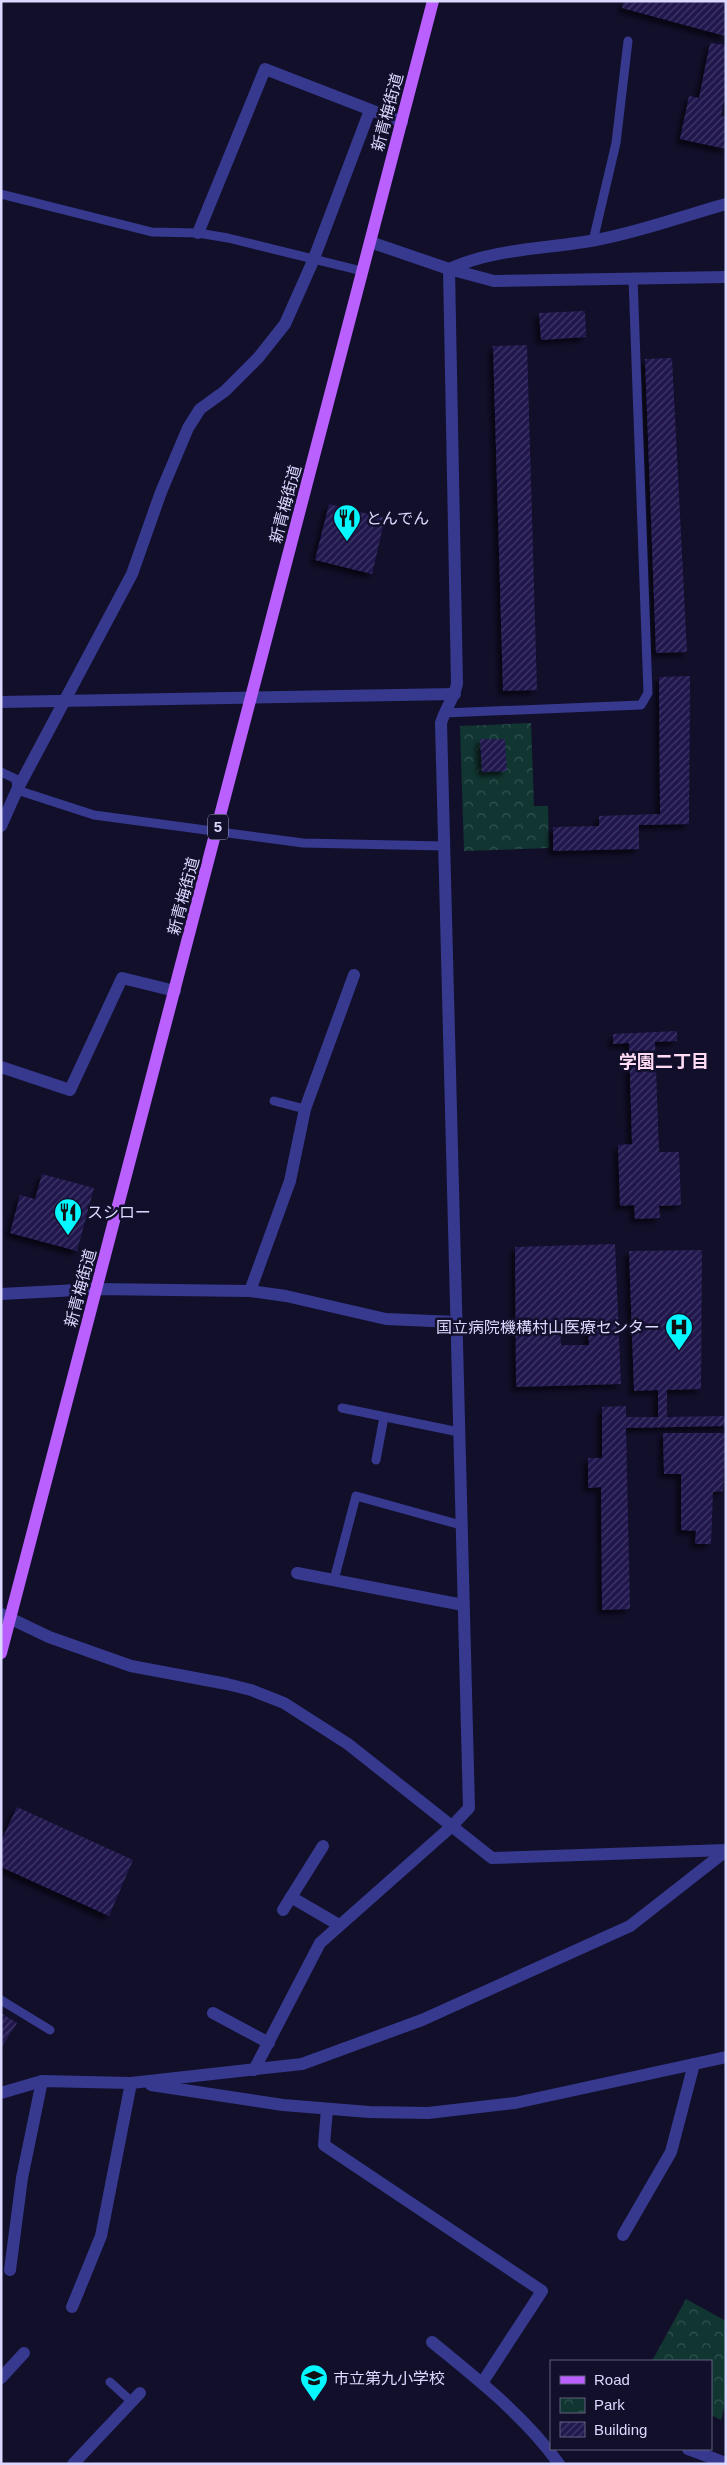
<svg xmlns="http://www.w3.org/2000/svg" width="727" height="2465" font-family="Helvetica,'Noto Sans JP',sans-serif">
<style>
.park{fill:url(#park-crowns)}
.building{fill:url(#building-hatch);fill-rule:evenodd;filter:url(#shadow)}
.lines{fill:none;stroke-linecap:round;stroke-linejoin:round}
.service{stroke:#36398e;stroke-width:9}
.minor{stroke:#36398e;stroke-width:12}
.tertiary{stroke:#36398e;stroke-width:12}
.primary{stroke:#b960ff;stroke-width:12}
.labels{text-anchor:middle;stroke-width:5;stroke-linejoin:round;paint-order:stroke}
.shield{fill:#120f2b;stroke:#9f9cbf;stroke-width:1}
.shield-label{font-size:15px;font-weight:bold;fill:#dbd9ff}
.street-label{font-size:16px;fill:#dbd9ff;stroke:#120f2b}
.poi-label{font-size:16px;fill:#dbd9ff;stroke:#120f2b;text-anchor:start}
.neighbourhood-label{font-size:18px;font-weight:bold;fill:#ffdbf4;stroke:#120f2b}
</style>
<defs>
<pattern id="park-crowns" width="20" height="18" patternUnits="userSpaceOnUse" patternTransform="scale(1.25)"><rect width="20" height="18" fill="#113632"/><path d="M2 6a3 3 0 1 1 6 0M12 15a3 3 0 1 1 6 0" fill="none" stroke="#335251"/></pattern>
<pattern id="building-hatch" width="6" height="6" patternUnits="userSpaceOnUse" patternTransform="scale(1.25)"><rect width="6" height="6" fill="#20194e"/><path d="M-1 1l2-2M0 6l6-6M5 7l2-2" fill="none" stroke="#403a69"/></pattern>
<filter id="shadow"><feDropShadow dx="-4.5" dy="4.5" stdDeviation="2.5" flood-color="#0009"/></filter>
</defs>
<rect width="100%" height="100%" fill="#120f2b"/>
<g class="park">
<path d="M531,723L534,806H548L549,848L464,851L460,726Z"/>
<path d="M686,2299L726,2321V2401L721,2420L711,2415V2361H652Z"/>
</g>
<g class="building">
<path d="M624,1H726L725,36L622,8Z"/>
<path d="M710,43L726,45V91L721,116L726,117V149L680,139L689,96L699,98Z"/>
<path d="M585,311L586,337L541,340L539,313Z"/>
<path d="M527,345L537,690L503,691L493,346Z"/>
<path d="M672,358L687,652L656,653L645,359Z"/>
<path d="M329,504L385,518L372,574L315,560Z"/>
<path d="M690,676L689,824L639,825V849L553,851V827L599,826V816L660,814L659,677Z"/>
<path d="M480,739H505L507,771L482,772Z"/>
<path d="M677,1031V1041L655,1042L659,1152H679L681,1205L659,1206L660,1218L635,1219L634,1205L620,1206L618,1145L632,1144L629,1043L613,1044V1034Z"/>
<path d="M42,1174L94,1188L77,1251L10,1233L20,1195L35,1199Z"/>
<path d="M615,1244L621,1384L516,1387L515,1247ZM588,1324L589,1345H561L560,1325Z"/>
<path d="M702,1250L701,1389L667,1390V1417L726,1416V1426L626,1428L630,1609L602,1610L601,1487L588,1488V1458H602V1407L626,1406V1417H658V1390L634,1391L629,1251Z"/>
<path d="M663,1433H726L723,1491L713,1492L711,1544H695L696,1531L681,1530V1474H664Z"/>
<path d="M17,1807L133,1860L109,1916L1,1867V1841Z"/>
<path d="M1,2013L17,2023L1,2048Z"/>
</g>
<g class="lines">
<g class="service">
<path d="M1,194L152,232L198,233L228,238L362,271"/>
<path d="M593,241L616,143L628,41"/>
<path d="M444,713L641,705L648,693L633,278"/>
<path d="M1,772L16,779L17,790L94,815L303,843L444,846"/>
<path d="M274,1101L305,1109"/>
<path d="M342,1408L459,1432"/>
<path d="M376,1460L384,1417"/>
<path d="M334,1580L356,1496L461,1525"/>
<path d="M1,2000L50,2030"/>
<path d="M110,2382L132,2402"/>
</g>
<g class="minor">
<path d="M198,233L265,69L402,122"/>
<path d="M370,242L449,269L494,281L726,277"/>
<path d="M449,269C495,248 547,249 596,240C640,232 683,216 726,204"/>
<path d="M1,702L455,694"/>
<path d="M1,826L17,790L132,574L161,492L188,428L200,409L225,391L258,358L285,324L313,261L370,110"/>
<path d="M1,1067L70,1090L122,978L175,991"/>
<path d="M250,1291L290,1181L305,1109L354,975"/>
<path d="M1,1294L96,1289L250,1291L286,1296L386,1319L455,1322"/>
<path d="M297,1573L463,1605"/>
<path d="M291,1897L339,1925"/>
<path d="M283,1910L323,1846"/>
<path d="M213,2013L269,2043"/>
<path d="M254,2070L320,1943L452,1826L469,1808L441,723C445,709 454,698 457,684L449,269"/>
<path d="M151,2085L283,2105L369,2112L428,2113L515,2103L726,2057"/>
<path d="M1,2093L42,2081L131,2083L302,2064L422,2020L630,1926L726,1851"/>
<path d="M327,2109L324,2145L542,2291L482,2383"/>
<path d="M623,2235L671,2152L694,2064"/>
<path d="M10,2270L22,2178L42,2081"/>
<path d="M72,2307L101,2236L131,2083"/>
<path d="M432,2342C477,2379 525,2416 559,2464"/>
<path d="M1,2378L24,2353"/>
<path d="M688,2449L726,2463"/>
<path d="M73,2464L140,2393"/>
</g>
<path class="tertiary" d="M1,1614L49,1637L131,1666L227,1684L251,1690L284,1703L348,1744L492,1858L726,1850"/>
<path class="primary" d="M1,1653L433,1"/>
</g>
<defs>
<g id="restaurant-pin" transform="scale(1.4375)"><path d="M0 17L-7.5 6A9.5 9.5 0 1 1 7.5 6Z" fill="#05f7ff" stroke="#120f2b"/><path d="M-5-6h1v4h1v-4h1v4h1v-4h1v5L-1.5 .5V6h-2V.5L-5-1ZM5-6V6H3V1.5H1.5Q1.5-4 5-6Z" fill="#111"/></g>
<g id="hospital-pin" transform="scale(1.4375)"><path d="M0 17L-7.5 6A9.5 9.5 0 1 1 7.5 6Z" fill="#05f7ff" stroke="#120f2b"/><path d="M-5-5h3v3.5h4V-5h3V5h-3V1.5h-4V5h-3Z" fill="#111"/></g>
<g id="school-pin" transform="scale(1.4375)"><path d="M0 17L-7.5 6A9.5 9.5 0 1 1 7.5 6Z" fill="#05f7ff" stroke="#120f2b"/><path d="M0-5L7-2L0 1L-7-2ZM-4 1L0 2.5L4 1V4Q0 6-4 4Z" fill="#111"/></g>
</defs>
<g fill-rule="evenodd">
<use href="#restaurant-pin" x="347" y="518"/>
<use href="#restaurant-pin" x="68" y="1212"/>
<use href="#hospital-pin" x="679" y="1327"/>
<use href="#school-pin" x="314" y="2378"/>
</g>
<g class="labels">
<rect class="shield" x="208" y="814.5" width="20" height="25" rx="4"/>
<g class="shield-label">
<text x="218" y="832">5</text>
</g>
<g class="street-label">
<text transform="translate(387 112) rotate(-75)" y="6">新青梅街道</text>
<text transform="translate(285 504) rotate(-75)" y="6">新青梅街道</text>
<text transform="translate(183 896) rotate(-75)" y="6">新青梅街道</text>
<text transform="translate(80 1288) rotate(-75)" y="6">新青梅街道</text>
</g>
<g class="poi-label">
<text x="366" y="524">とんでん</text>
<text x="87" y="1218">スシロー</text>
<text x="660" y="1333" text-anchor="end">国立病院機構村山医療センター</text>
<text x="333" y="2384">市立第九小学校</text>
</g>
<g class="neighbourhood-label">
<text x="664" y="1068">学園二丁目</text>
</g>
</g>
<rect width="727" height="2465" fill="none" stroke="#dbd9ff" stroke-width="5"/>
<rect x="550" y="2360" width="162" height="90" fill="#120f2b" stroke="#626080"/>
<rect x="560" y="2376" width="25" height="8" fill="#b960ff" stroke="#626080"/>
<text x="594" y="2385" font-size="15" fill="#dbd9ff">Road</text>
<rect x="560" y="2398" width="25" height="15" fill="url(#park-crowns)" stroke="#626080"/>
<text x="594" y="2410" font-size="15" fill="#dbd9ff">Park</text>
<rect x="560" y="2422" width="25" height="15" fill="url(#building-hatch)" stroke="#626080"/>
<text x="594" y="2435" font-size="15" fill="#dbd9ff">Building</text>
</svg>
